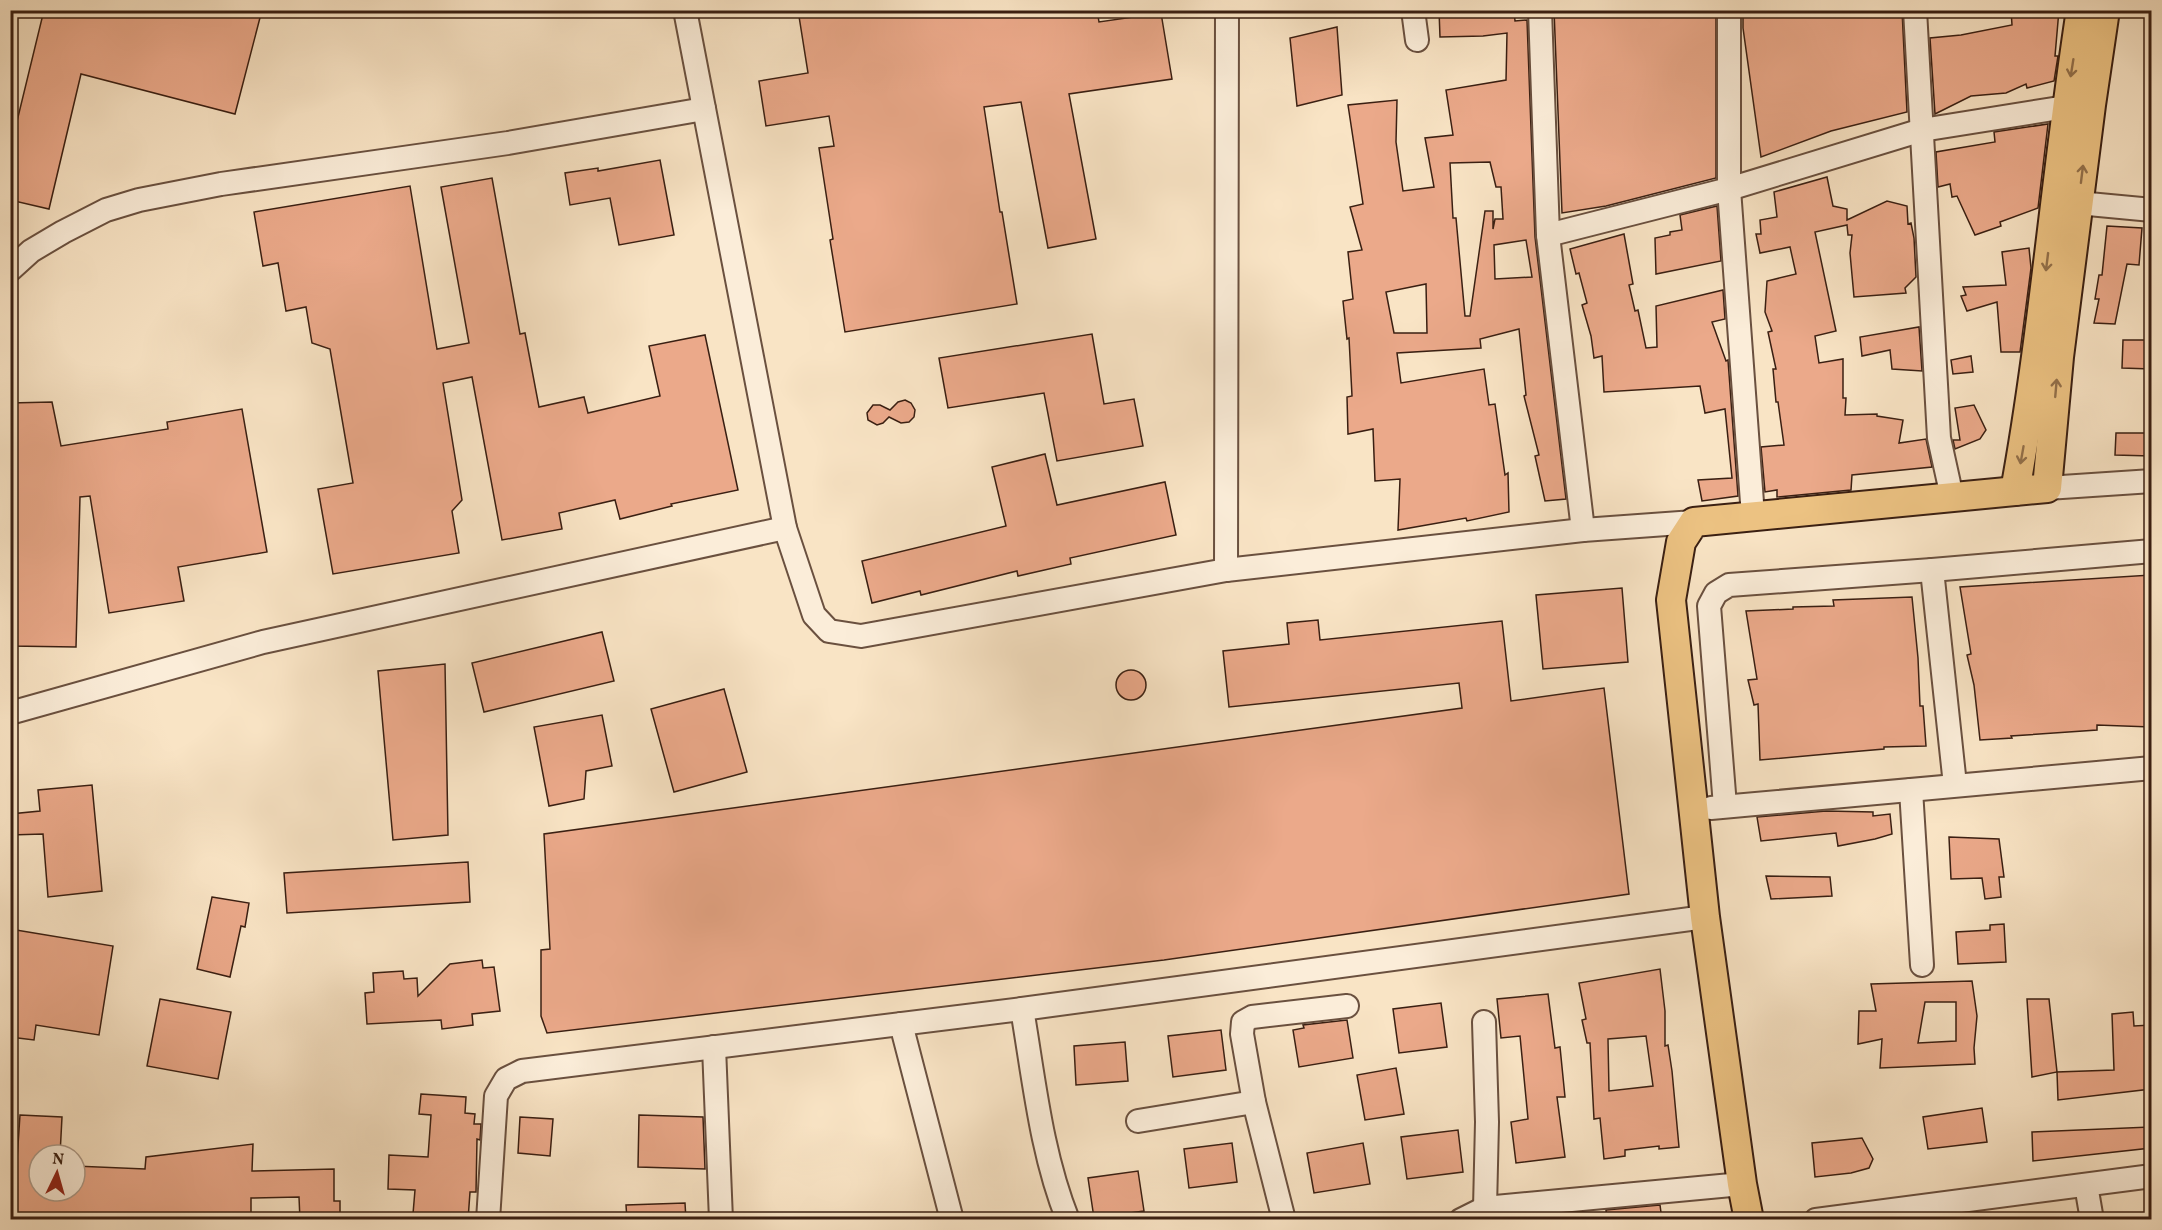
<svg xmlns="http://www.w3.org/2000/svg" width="2162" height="1230" font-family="Vollkorn,serif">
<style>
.building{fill:#eba98a;stroke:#3a1f12;stroke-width:1.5;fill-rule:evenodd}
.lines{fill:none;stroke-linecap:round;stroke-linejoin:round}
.minor-casing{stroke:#6a503f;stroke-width:26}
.major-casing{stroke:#3a1f12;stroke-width:32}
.minor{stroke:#fbedd9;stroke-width:22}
.major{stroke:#ecc282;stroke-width:28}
.oneway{stroke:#93704a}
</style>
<rect width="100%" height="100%" fill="#f9e4c5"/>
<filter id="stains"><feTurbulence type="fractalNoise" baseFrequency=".00333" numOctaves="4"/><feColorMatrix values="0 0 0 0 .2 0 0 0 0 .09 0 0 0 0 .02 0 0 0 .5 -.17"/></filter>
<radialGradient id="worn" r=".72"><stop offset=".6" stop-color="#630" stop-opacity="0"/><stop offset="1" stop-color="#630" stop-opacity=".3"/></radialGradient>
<g class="building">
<path d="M44,10H262L235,114L81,74L49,209L10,200V150Z"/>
<path d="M798,10H1097L1099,22L1161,13L1172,79L1069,94L1096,239L1048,248L1021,102L984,107L1000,212H1002L1017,304L845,332L830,240L833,239L819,148L834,146L829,116L766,126L759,81L808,73Z"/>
<path d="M1439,10H1514L1515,21L1527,20L1535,237L1566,499L1545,501L1535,456L1539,455L1524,396L1526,395L1519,329L1480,339L1481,348L1397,353L1401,383L1484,369L1489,405L1495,404L1505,475L1508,473L1509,512L1467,521L1466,518L1398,530L1400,479L1375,481L1373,429L1348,434L1347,397L1352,396L1349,338L1347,339L1343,301L1353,299L1348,252L1362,250L1350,207L1363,204L1348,105L1397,100L1396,142L1403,191L1434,187L1425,138L1453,135L1446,90L1506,80L1507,33L1483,36L1440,37ZM1490,162L1496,187H1501L1503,219H1495L1493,229V211H1485L1470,316H1465L1456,218H1453L1450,163ZM1526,240L1532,277L1495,279L1494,245ZM1426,284L1427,333H1394L1386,292Z"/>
<path d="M1554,10H1716V178L1606,206L1562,213Z"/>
<path d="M1743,10H1902L1907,112L1831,131L1761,157L1743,28Z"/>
<path d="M2011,10H2059L2055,56H2058L2054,81L2027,88L2026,84L2006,93L1971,96L1935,114L1930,38L1961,35L2012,25Z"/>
<path d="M1337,27L1342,95L1297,106L1290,38Z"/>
<path d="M2048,124L2038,208L2000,222L2001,226L1975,235L1957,196L1952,197L1950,184L1938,187L1936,152L1995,142L1994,132Z"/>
<path d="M660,160L674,235L619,245L610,198L570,205L565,173L598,168V171Z"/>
<path d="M1827,177L1833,206L1847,209V220L1887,201L1907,206L1908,224L1911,223L1914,238L1916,277L1905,288L1906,293L1854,297L1850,253L1852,235H1848L1847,225L1815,232L1836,331L1815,336L1819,363L1843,359V398H1846L1845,415L1877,414V416L1903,420L1899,443L1926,439L1932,467L1852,475L1851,490L1777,497V490L1765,492L1761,447L1784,445L1778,402H1776L1773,369H1776L1768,332L1772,331L1765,312L1767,281L1796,274L1790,247L1760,253L1756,234H1761L1760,220L1777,217L1774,192Z"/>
<path d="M492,178L520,334L525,333L539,407L584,397L588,413L660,396L649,346L705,335L738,490L671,504L672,506L620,519L615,500L559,513L562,529L502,540L472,377L443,383L462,500L452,511L459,553L333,574L318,489L353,483L330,349L312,343L306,307L286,311L278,263L263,266L254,212L410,186L437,349L469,343L441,187Z"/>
<path d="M1717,206L1721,261L1656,274L1655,238L1670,235V232L1682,230L1680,215Z"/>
<path d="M2107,226L2142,228L2139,265L2127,264L2115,324L2094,323L2099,299H2095L2099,275H2102Z"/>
<path d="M1624,234L1633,284L1629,285L1635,311L1638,310L1646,348L1657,347L1656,306L1723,290L1725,319L1712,322L1726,361L1728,360L1738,496L1702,501L1698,480L1732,478L1725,409L1705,413L1700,386L1604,392L1602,356L1594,358L1591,336L1582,305L1587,303L1579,273L1576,274L1570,249Z"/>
<path d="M2029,248L2031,268L2020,352H2001L1997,302L1967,311L1961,296L1966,295L1963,287L2006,285L2002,252Z"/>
<path d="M1919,327L1922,371L1892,369L1890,350L1862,356L1860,337Z"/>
<path d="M1092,334L1104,404L1134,399L1143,446L1057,461L1044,393L948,408L939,358Z"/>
<path d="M2123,340H2151V369L2122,368Z"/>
<path d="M1971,356L1973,372L1953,374L1951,360Z"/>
<path d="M905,400L911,403L915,410L914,417L909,422L901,423L889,417L883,423L877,425L868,420L867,413L873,405H880L890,410L898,402Z"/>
<path d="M52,402L61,446L168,429L167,422L242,409L267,552L178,567L184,601L109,613L90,496L80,497L76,647L10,646V403Z"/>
<path d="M1974,405L1986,430L1980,439L1955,449L1953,440H1960L1955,408Z"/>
<path d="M2116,433H2151V456L2115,455Z"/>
<path d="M1045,454L1057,505L1165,482L1176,535L1070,558L1071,564L1018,576L1017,571L921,595L920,591L872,603L862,561L1006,526L992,467Z"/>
<path d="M2151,575V612H2149L2151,661V727L2097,725V730L2011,736L2012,738L1980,740L1974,685L1967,655L1971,654L1960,587Z"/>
<path d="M1622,588L1628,662L1543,669L1536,595Z"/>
<path d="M1912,597L1918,658L1920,706H1923L1926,746L1884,747V749L1838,753L1760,760L1758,704L1754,705L1748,680L1757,679L1746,611L1793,609V607L1834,606L1833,600Z"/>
<path d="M1318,620L1320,640L1502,621L1511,701L1604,688L1629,894L1164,960L547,1033L541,1016V950L550,949L544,834L1462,708L1459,683L1229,707L1223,651L1289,644L1287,623Z"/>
<path d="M602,632L614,681L484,712L472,663Z"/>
<path d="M445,664L448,835L393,840L378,671Z"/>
<circle cx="1131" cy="685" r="15"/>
<path d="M724,689L747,772L674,792L651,709Z"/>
<path d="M602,715L612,766L586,771L584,799L549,806L534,727Z"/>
<path d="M92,785L102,891L48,897L43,834L10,835V814L40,811L38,790Z"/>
<path d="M1826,811L1873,812V816L1890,814L1892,834L1875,839L1838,846L1836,833L1761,841L1757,817Z"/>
<path d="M1949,837L1999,839L2004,877H1999L2001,897L1985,899L1982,878L1951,879Z"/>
<path d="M468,862L470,902L287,913L284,873Z"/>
<path d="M1766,876L1830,877L1832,896L1771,899Z"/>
<path d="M212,897L249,903L245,927L241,926L230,977L197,969Z"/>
<path d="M2004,924L2006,962L1958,964L1956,932L1990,930V925Z"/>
<path d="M10,929L113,946L99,1035L36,1025L34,1040L10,1037Z"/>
<path d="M482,960L483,968L494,967L500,1011L472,1014L473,1025L442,1029L441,1020L367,1024L365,993L374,992L373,973L403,971L404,979L417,978L418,996L450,964Z"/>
<path d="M1660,969L1665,1011V1046L1668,1045L1672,1071L1679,1147L1659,1149V1146L1625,1150V1156L1604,1159L1600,1118L1594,1119L1590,1043H1587L1582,1020L1586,1019L1579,983ZM1646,1036L1653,1086L1609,1091L1608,1039Z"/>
<path d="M1972,981L1977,1016L1974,1048L1975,1064L1880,1068L1882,1039L1858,1044L1859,1011H1876L1871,984ZM1925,1002H1956V1041L1918,1043Z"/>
<path d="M1548,994L1555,1048L1560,1047L1565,1097H1557L1565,1157L1516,1163L1511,1122L1528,1119L1520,1036L1501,1038L1497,999Z"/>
<path d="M160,999L231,1012L218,1079L147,1066Z"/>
<path d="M2027,999H2049L2057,1072L2032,1077Z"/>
<path d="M1441,1003L1447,1047L1399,1053L1393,1009Z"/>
<path d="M2133,1012L2134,1026L2151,1025V1089L2058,1100L2057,1072L2114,1070L2112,1014Z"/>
<path d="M1347,1020L1353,1058L1299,1067L1293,1030L1304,1028L1303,1025Z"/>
<path d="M1221,1030L1226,1070L1173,1077L1168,1036Z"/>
<path d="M1125,1042L1128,1081L1076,1085L1074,1046Z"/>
<path d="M1396,1068L1404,1114L1365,1120L1357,1075Z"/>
<path d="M421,1094L466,1097L465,1113L475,1114L474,1124H481L480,1140L477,1139L476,1192H470L468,1220H417L418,1214H413L415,1190L388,1189L389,1155L428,1157L431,1115L419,1114Z"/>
<path d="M1982,1108L1987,1142L1928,1149L1923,1117Z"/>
<path d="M20,1115L62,1117L60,1155H39V1191H75V1166L145,1169L146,1157L253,1144L252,1171L334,1169V1201H340V1220H300L299,1197L251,1198V1220H13Z"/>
<path d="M639,1115L703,1117L705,1169L638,1167Z"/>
<path d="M520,1117L553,1119L550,1156L518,1153Z"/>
<path d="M2150,1127L2151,1148L2033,1161L2032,1132Z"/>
<path d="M1458,1130L1463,1172L1407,1179L1401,1137Z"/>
<path d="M1862,1138L1873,1159L1869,1168L1851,1173L1815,1177L1812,1143Z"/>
<path d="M1232,1143L1237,1182L1189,1188L1184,1149Z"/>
<path d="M1363,1143L1370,1184L1314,1193L1307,1153Z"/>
<path d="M1138,1171L1144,1211L1094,1218L1088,1178Z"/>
<path d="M685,1203L686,1220H627L626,1205Z"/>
<path d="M1660,1205L1662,1220H1607L1606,1210Z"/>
</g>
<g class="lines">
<g class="minor-casing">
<g id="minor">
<path d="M685,10L785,528L814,615L829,631L861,636L1226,570L1583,530L1694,522"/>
<path d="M1413,10L1417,40"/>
<path d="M1540,10L1548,235L1583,530"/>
<path d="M1729,10V189L1753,516"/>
<path d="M1915,10L1939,438L1952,497"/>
<path d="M2078,203L2152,210"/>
<path d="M1548,235L1729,189L1922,130L2066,107"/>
<path d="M10,270L31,251L63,232L106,210L139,200L221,184L508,143L704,109"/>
<path d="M2047,488L2152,481"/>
<path d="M1226,570L1227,10"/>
<path d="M1932,570L1955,785"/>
<path d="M10,713L263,642L785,528"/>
<path d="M1911,790L1922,965"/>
<path d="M1725,806L1709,606L1716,593L1729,585L1932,570L2152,551"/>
<path d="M1711,808L2152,768"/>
<path d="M1022,1009C1034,1079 1041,1153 1068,1220"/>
<path d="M1484,1022L1487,1122L1485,1208"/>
<path d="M901,1024L952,1220"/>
<path d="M714,1047L721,1220"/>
<path d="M1138,1121L1254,1102"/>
<path d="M2086,1185L2092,1220"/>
<path d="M488,1220L496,1096L506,1079L522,1071L1022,1009L1705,917"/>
<path d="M1284,1220L1254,1102L1242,1034L1243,1022L1252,1017L1347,1006"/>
<path d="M1461,1220L1485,1208L1742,1184"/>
<path d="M1816,1220L2152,1176"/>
</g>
</g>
<g class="major-casing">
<g id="major">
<path d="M2015,491C2044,332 2056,170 2081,10"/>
<path d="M1749,1220L1742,1184L1705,917L1671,600L1681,542L1694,522L2047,488L2059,357L2091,105L2105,10"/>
</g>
</g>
<use href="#minor" class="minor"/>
<use href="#major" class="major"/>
</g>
<defs><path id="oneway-shaft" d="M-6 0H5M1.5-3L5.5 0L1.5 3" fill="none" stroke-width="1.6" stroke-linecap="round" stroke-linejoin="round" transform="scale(1.5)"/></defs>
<g class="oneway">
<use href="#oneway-shaft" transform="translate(2072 68) rotate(99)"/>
<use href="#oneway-shaft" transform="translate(2082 174) rotate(-83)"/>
<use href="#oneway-shaft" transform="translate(2047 262) rotate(97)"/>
<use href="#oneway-shaft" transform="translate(2056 388) rotate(-85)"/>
<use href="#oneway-shaft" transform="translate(2022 455) rotate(100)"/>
</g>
<rect width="2162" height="1230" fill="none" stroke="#f9e4c5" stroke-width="36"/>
<rect x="12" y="12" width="2138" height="1206" fill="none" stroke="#3a1f12" stroke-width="3"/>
<rect x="18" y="18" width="2126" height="1194" fill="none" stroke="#3a1f12" stroke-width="1.5"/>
<g transform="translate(57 1173) rotate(5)"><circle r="28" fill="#fbedd9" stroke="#ae9b89" stroke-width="1.5"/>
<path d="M0-4.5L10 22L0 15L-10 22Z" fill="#8f2418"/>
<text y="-9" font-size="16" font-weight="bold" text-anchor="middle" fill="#3a1f12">N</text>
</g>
<rect width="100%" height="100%" filter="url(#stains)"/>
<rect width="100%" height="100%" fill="url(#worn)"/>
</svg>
